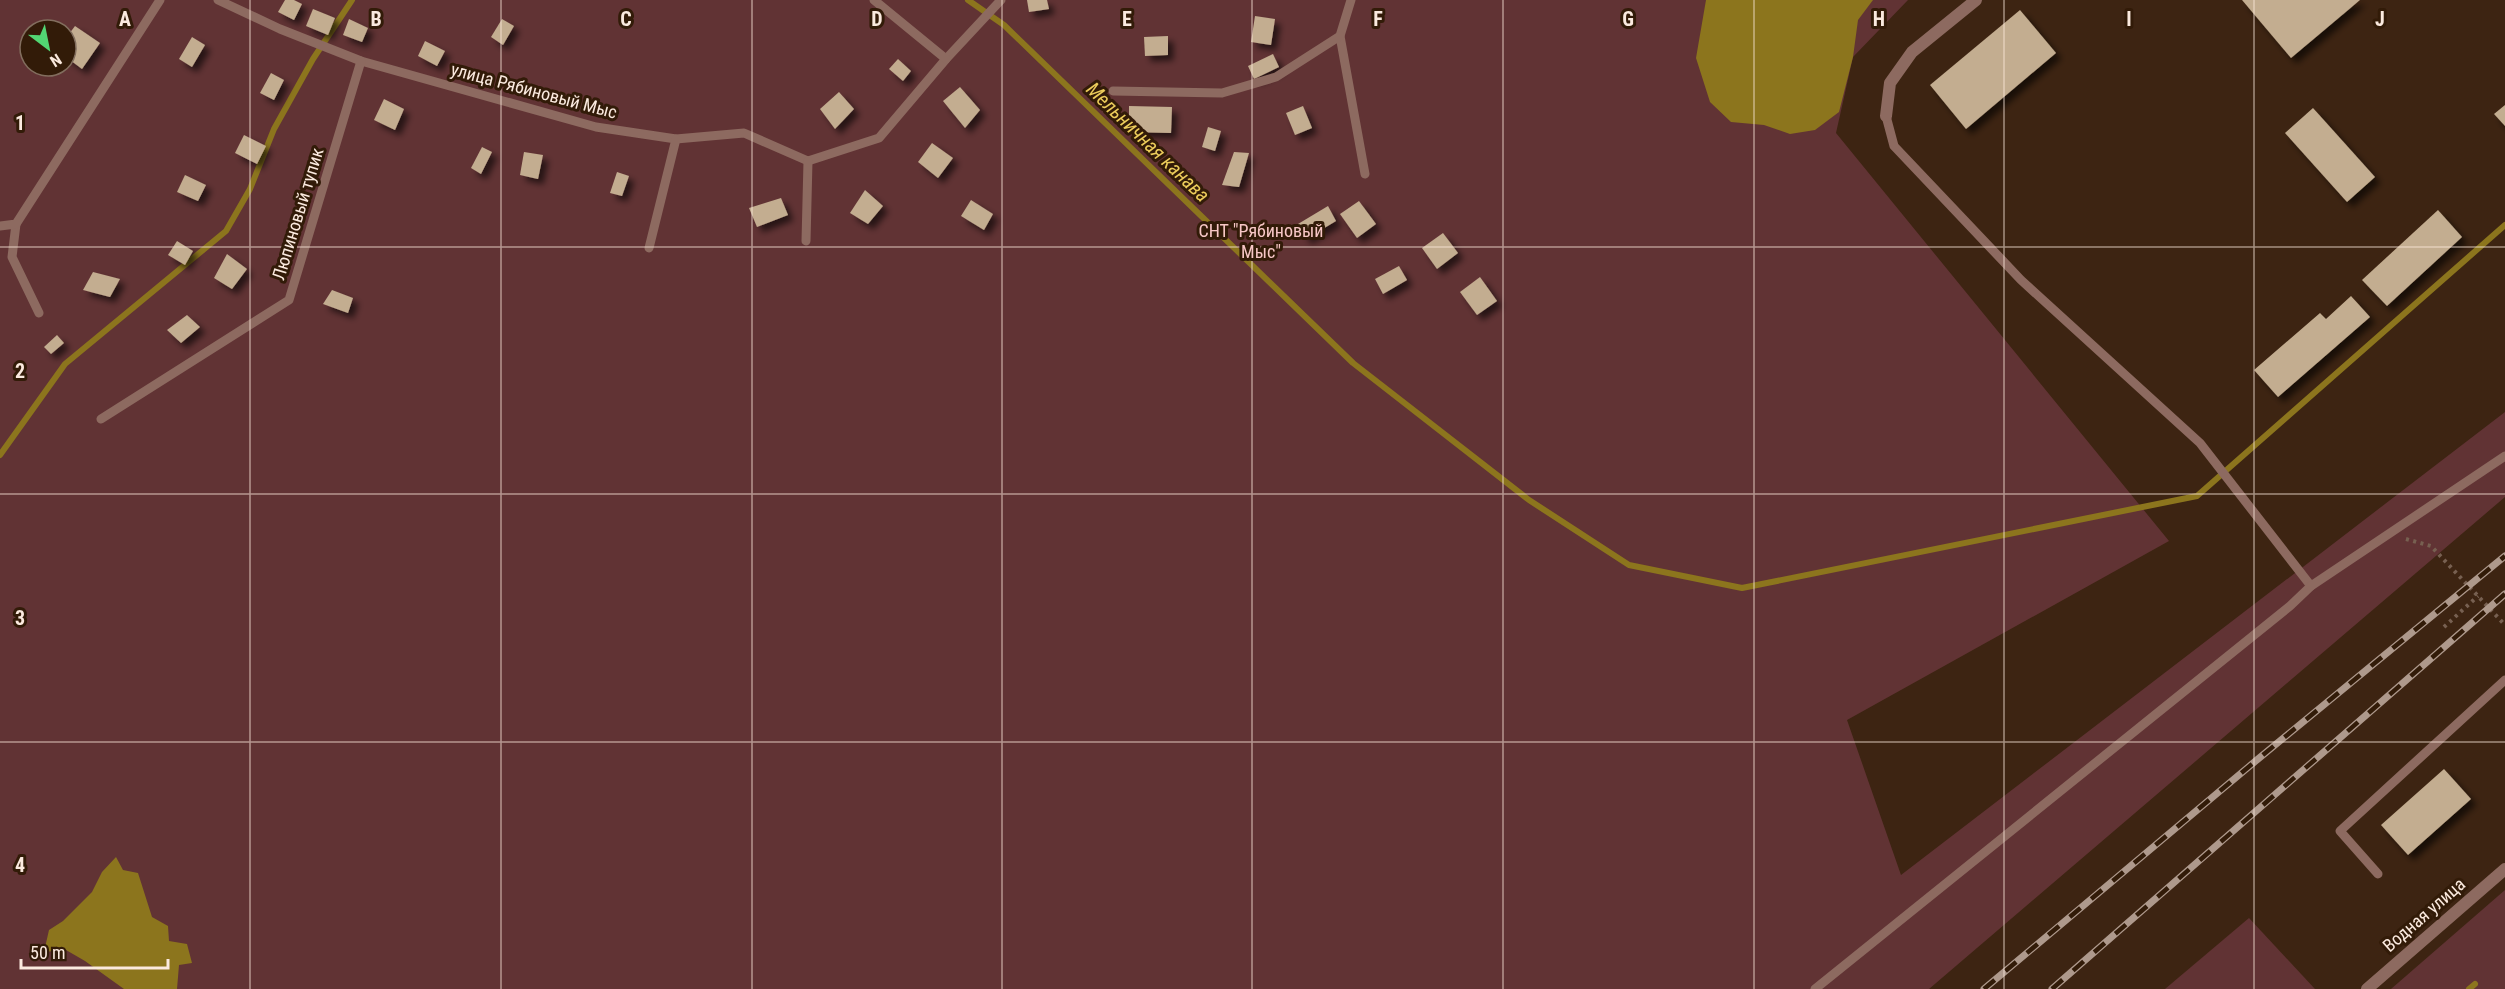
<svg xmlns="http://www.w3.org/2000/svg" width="2505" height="989" font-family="'Roboto Condensed',sans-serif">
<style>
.green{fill:#613334;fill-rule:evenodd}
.water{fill:#8c751d}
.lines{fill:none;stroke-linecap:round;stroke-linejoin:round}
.stream{stroke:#8c751d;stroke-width:6}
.building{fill:#c3ad90;filter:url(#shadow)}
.path{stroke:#776051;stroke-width:4;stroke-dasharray:3 4.5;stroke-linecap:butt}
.lane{stroke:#8d6a60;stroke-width:9}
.street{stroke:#8d6a60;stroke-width:12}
.rail-casing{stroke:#ae998c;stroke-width:7}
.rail{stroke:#321b08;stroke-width:4.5;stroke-dasharray:14;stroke-linecap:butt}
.grid{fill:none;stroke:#fbeadf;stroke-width:1.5;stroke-opacity:0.55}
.labels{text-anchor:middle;stroke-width:6;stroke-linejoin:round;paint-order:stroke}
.street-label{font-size:18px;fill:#fbeadf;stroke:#321b08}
.park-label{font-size:18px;fill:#f7c7c6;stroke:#321b08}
.water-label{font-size:20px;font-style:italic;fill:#eccc5b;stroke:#321b08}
.grid-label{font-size:20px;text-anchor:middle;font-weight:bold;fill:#fbeadf;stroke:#321b08;stroke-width:6;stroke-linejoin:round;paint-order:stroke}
</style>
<defs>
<filter id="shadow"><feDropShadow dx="5.5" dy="5.5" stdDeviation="3" flood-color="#0009"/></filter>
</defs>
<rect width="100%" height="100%" fill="#3d2412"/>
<g class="green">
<path d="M0,0H1908L1853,57L1836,133L2169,541L1847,720L1901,875L2505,412V497L1929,989H0ZM30,30H66V66H30Z"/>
<path d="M2505,890V989H2391Z"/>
<path d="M2249,918L2315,989H2165Z"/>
</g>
<g class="water">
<path d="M1706,0H1873L1858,20L1853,57L1839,112L1815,130L1790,134L1764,125L1731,122L1710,102L1696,58Z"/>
<path d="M116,857L123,870L138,873L152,917L168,926L169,941L187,944L192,963L179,965L177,989H124L85,961L66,950L44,952L49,930L63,921L92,892L102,872Z"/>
</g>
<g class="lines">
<g class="stream">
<path d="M968,0L1004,25L1353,363L1529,500L1629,565L1742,588L2197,496L2505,225"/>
<path d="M0,455L65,364L226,231L250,189L274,129L313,59L352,0"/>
<path d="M2469,989L2475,984"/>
</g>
</g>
<g class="building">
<path d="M285,0H294L302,4L294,20L278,12Z"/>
<path d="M1027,0H1047L1049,9L1029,12Z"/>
<path d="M2242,0H2360L2291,58Z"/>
<path d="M313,9L335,18L328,35L306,26Z"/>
<path d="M2020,10L2056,53L1966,129L1930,85Z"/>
<path d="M1255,16L1275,19L1271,45L1251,42Z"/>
<path d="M349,19L368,28L362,42L343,35Z"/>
<path d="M502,19L514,26L503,45L491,37Z"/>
<path d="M75,26L100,43L82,69L66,57V38Z"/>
<path d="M1168,36V55L1145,56L1144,37Z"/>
<path d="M192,37L205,45L192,67L179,59Z"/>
<path d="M425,41L445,51L437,66L418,56Z"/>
<path d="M1273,54L1279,67L1254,79L1248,66Z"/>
<path d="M898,59L911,71L903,81L889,69Z"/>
<path d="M271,73L284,80L274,100L260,93Z"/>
<path d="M960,87L980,110L965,128L943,101Z"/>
<path d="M839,92L854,109L835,129L820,109Z"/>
<path d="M384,99L404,109L395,130L374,120Z"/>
<path d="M2505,105V126L2494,114Z"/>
<path d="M1129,106L1172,107L1171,133L1129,132Z"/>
<path d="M1303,106L1312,128L1295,135L1286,113Z"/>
<path d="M2313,108L2375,177L2347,202L2285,133Z"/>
<path d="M1208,127L1221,131L1215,151L1202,147Z"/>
<path d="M244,135L266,146L257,164L235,153Z"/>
<path d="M932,143L953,158L938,178L918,162Z"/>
<path d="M482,147L492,152L481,174L471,168Z"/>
<path d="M524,152L543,155L538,179L520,175Z"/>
<path d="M1234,152L1249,153L1239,187L1222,185Z"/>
<path d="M617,172L629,176L622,196L610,193Z"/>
<path d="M185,175L206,185L198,201L177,192Z"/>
<path d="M865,190L883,206L868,224L850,213Z"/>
<path d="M781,198L788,215L757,227L749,208Z"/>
<path d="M971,200L993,214L984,230L961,216Z"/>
<path d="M1359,201L1376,224L1357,238L1340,214Z"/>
<path d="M1328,206L1336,221L1306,239L1298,224Z"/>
<path d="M2438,210L2462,237L2387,306L2362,280Z"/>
<path d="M1443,233L1458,253L1437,269L1422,248Z"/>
<path d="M177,241L193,251L185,265L168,255Z"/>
<path d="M227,254L247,269L232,289L214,278Z"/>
<path d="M1399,266L1407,280L1383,294L1375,279Z"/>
<path d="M93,272L120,279L110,297L83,290Z"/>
<path d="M1480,277L1497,301L1477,315L1460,292Z"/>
<path d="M332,290L353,298L348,313L323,304Z"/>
<path d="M2351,296L2370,317L2278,397L2254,370L2320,313L2326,319Z"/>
<path d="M187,315L200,327L181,343L167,330Z"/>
<path d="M57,335L64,343L51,354L44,347Z"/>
<path d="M2444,769L2471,799L2408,855L2381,825Z"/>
</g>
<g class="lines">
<g class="path">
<path d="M2406,539L2431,546L2505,625"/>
<path d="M2444,627L2478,596"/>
</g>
<g class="lane">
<path d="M218,0L280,29L361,61L596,127L676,139L744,133L808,161L879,138L946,59L1001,0"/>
<path d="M874,0L946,59"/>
<path d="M1351,0L1340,36L1365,174"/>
<path d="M1113,91L1222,93L1276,77L1340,36"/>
<path d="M1886,116L1894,146L2021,280L2200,443L2311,586"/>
<path d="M16,224L12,257L39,313"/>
<path d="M0,226L16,224L160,0"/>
<path d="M806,241L808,161"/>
<path d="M649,248L676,139"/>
<path d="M101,419L289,300L361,61"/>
<path d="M2378,874L2340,831L2505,680"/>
<path d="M1815,989L2290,606L2311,586L2505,456"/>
</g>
<g class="street">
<path d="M1886,116L1890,83L1912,52L1976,0"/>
<path d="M2367,989L2505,869"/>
</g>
<g class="rail-casing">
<g id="rail">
<path d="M1984,989L2258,759L2505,556"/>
<path d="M2052,989L2505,594"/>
</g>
</g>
<use href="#rail" class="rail"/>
</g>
<path class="grid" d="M250,0V989M501,0V989M752,0V989M1002,0V989M1252,0V989M1503,0V989M1754,0V989M2004,0V989M2254,0V989M0,247H2505M0,494H2505M0,742H2505"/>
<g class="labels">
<g class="street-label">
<text transform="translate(534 91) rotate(15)" y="6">улица Рябиновый Мыс</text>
<text transform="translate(298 214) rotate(-73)" y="6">Люпиновый тупик</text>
<text transform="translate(2424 915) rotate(-41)" y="6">Водная улица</text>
</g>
<g class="park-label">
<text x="1261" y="237">СНТ "Рябиновый<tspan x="1261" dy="21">Мыс"</tspan></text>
</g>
<g class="water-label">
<text transform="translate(1148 142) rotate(44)" y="7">Мельничная канава</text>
</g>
</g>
<g class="grid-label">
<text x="125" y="26">A</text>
<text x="376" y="26">B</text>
<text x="626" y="26">C</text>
<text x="877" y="26">D</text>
<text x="1127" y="26">E</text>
<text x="1378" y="26">F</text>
<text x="1628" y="26">G</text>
<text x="1879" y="26">H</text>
<text x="2129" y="26">I</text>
<text x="2380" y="26">J</text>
<text x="20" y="130">1</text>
<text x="20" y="378">2</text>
<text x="20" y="625">3</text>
<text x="20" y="872">4</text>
</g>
<g transform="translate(48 48) rotate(148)"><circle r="28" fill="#321b08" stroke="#826e5e" stroke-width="1.5"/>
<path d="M0-4.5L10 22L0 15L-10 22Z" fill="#52d673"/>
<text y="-9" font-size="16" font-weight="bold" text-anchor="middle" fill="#fbeadf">N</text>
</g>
<path d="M21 959v9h147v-9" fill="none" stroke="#fbeadf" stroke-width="3"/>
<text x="30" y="959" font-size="18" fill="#fbeadf" stroke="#321b08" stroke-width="4.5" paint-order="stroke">50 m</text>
</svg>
